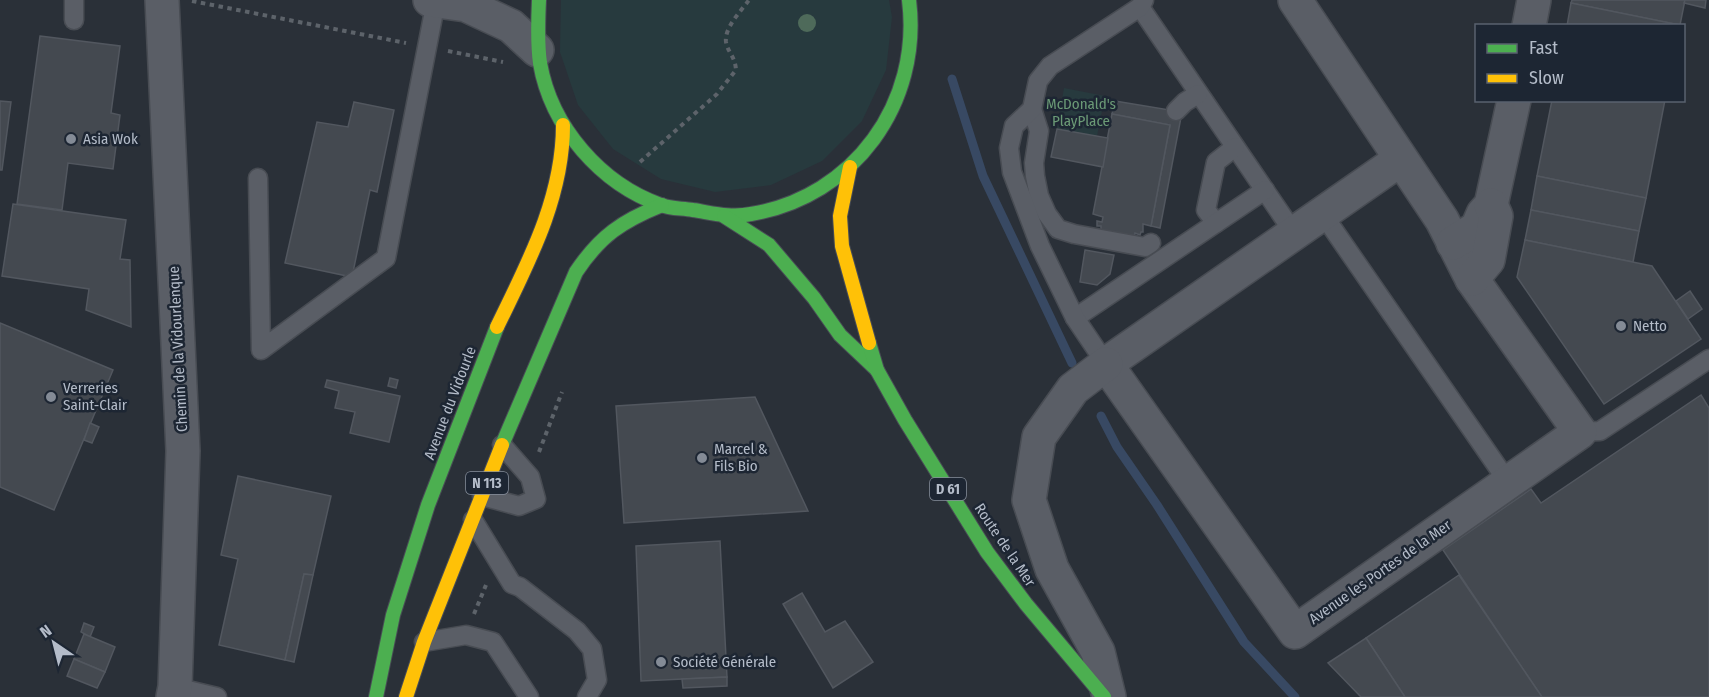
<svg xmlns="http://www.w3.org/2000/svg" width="1709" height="697" font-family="'Fira Sans Condensed',sans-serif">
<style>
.green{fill:#273a3e}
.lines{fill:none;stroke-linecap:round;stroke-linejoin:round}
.stream{stroke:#384963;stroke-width:9}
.building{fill:#444950;stroke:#52575f;stroke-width:1.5}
.lane-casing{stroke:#484c53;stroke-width:21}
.street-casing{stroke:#484c53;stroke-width:36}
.fast-casing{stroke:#484c55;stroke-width:16}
.slow-casing{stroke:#484c55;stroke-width:16}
.path{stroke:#5d636a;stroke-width:4;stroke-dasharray:4.5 4.5;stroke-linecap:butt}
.lane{stroke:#5a5e66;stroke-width:18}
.street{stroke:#5a5e66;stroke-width:33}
.fast{stroke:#4caf50;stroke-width:14}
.slow{stroke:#ffc107;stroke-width:14}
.tree{fill:#4e6a5a}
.poi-dot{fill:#848b96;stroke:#1d2633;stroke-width:2}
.labels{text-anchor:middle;stroke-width:5;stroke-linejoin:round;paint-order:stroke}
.shield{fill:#1d2633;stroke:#878f9c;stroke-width:1.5}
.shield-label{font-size:14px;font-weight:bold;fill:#b4bcc9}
.park-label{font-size:15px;fill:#6b9a76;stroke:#1d2633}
.poi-label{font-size:15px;fill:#b4bcc9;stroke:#1d2633;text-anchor:start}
.street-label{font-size:15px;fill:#b4bcc9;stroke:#1d2633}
</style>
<rect width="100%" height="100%" fill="#2a3038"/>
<g class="green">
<path d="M561,0H889L892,17L886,70L862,121L822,161L771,185L715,192L661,179L613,149L578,105L560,52Z"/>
<path d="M1064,88L1105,96L1097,136L1057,129Z"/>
</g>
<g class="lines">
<g class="stream">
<path d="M952,79L983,176L1072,363"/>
<path d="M1101,416L1117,447L1157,505L1244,642L1295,697"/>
</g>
</g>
<g class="building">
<path d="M1572,0H1685L1680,25L1571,3Z"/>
<path d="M1685,0H1706L1705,8L1684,3Z"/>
<path d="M1571,3L1680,25V26H1567Z"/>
<path d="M40,36L120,46L111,113L120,115L113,169L68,163L62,210L17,204Z"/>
<path d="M1552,100H1665L1646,198L1537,176Z"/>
<path d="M0,101L11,102L2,170H0Z"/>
<path d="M1115,101L1182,112L1160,228L1151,226L1170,125L1112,114Z"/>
<path d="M354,102L394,110L377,192L370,190L352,277L285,263L317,122L348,127Z"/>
<path d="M1112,114L1170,125L1151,226L1143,224V232H1141L1140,235L1135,233L1133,241L1101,233V226H1097V221L1102,222L1103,217L1093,214Z"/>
<path d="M1057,129L1108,138L1103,167L1051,157Z"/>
<path d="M1537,176L1646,198L1639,231L1531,210Z"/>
<path d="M13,204L126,220L120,259L130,260L131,327L86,310L89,289L2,276Z"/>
<path d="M1531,210L1639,231L1633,262L1525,240Z"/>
<path d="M1525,240L1652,266L1701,339L1604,404L1517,277Z"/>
<path d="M1085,250L1114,255L1110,274L1097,285L1080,282Z"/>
<path d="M1690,291L1702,309L1688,319L1676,301Z"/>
<path d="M0,323L113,370L54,510L0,487Z"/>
<path d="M390,378L398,380L396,388L388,386Z"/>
<path d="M327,380L400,396L389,442L350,433L355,412L335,408L339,391L325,387Z"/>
<path d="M1701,395L1709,408V697H1542L1443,550L1531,489L1541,503Z"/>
<path d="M755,397L808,511L624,523L616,406Z"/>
<path d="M90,423L99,427L92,443L84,440Z"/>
<path d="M238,476L331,496L313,575L304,574L285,660L219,645L238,559L221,555Z"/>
<path d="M720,541L727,677L641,681L636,546Z"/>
<path d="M304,574L313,575L294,662L285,660Z"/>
<path d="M1459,575L1542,697H1405L1366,638Z"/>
<path d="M802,593L825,632L845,621L873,662L833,688L783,604Z"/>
<path d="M84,623L94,627L90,637L81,632Z"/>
<path d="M84,634L115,647L105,672L74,659Z"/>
<path d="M1366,638L1405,697H1361L1328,663Z"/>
<path d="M74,659L105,672L97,688L67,676Z"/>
<path d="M727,677V686L683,688L682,679Z"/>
</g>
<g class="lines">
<g class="lane-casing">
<g id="lane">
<path d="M74,0V20"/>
<path d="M1140,7L1294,233"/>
<path d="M1032,109L1039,131L1034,163L1035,176L1039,196L1047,214L1058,229L1074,234L1145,247L1151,243"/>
<path d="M1176,111L1185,102L1198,94"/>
<path d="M258,178L261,350L386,258L436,1"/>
<path d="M1322,213L1508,482"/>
<path d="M1216,223L1206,210L1216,162L1235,147"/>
<path d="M1075,318L1265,190"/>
<path d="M1106,364L1075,318L1040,246L1012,172L1009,148L1014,126L1032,109L1038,81L1050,66L1140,7L1144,0"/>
<path d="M1580,432L1600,431L1709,359"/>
<path d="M482,496L519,506L536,499L530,477L502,445"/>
<path d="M473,520L512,584L520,587L577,631L592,649L597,680L587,697"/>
<path d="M424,642L466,635L493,642L529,697"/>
<path d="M175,687L217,697"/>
</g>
</g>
<g class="street-casing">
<g id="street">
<path d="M162,0L183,451L175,687L173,697"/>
<path d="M430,0L466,5L511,26L537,50"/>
<path d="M1295,0L1442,220L1472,279L1580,432L1295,632L1106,364L1401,159"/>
<path d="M1529,26L1534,0"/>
<path d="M1453,243L1477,228L1483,214L1491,205L1514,100"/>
<path d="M1472,279L1488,260L1496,216L1491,205"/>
<path d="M1106,364L1073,389L1039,437L1029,500L1052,569L1098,652L1109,697"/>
</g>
</g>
<g class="fast-casing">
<g id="fast">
<path d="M539,0C538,21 537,42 540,63C551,127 601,184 661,205C671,209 682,208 693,210C713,213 730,218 751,214C854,197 922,103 909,0"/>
<path d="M724,216L769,245L814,298L840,335L877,370"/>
<path d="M869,343L877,370L905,420L987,552L1026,604L1104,697"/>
<path d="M502,445L576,272C600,236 622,221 662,205"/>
<path d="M376,697L393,615L428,505L497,327"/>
</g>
</g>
<g class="slow-casing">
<g id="slow">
<path d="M850,167L840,216L842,246L869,343"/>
<path d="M497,327C528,263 563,198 563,125"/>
<path d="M406,697L424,642L502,445"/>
</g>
</g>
<g class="path">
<path d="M192,1L406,43"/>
<path d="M448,51L503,62"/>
<path d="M640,162L717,94L736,70C735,56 728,53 726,42C724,28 741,11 749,0"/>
<path d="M539,452L562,392"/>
<path d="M474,614L486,585"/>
</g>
<use href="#lane" class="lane"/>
<use href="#street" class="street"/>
<use href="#fast" class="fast"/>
<use href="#slow" class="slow"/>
</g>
<circle class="tree" cx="807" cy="23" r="9"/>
<g class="poi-dot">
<circle cx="71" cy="139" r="6"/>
<circle cx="1621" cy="326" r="6"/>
<circle cx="51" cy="397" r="6"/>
<circle cx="702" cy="458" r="6"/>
<circle cx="661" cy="662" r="6"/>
</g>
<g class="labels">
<g class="shield">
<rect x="466" y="472" width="42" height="22" rx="4.5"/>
<rect x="930" y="478" width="36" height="22" rx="4.5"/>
</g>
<g class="shield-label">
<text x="487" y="488">N 113</text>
<text x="948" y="494">D 61</text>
</g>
<g class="park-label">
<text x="1081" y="109">McDonald's<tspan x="1081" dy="17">PlayPlace</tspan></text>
</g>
<g class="poi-label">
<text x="83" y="144">Asia Wok</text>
<text x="1633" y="331">Netto</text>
<text x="63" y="393">Verreries<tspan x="63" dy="17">Saint-Clair</tspan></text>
<text x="714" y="454">Marcel &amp;<tspan x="714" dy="17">Fils Bio</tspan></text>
<text x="673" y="667">Société Générale</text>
</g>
<g class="street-label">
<text transform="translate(178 349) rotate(-93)" y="5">Chemin de la Vidourlenque</text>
<text transform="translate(450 403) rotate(-69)" y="5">Avenue du Vidourle</text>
<text transform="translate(1005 545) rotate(56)" y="5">Route de la Mer</text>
<text transform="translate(1380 572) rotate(-35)" y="5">Avenue les Portes de la Mer</text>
</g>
</g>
<rect x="1475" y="24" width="210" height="78" fill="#1d2633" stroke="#59626f" stroke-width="1.5"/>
<rect x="1487" y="44" width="30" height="9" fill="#4caf50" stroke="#59626f" stroke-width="1.5"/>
<text x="1529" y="54" font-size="18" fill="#b4bcc9">Fast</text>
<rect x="1487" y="74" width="30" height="9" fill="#ffc107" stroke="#59626f" stroke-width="1.5"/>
<text x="1529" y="84" font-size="18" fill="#b4bcc9">Slow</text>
<g transform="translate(54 643) rotate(325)" stroke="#1d2633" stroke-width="4.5" paint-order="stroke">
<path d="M0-4.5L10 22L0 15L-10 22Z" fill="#b4bcc9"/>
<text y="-9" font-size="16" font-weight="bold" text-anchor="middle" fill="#b4bcc9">N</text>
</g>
</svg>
